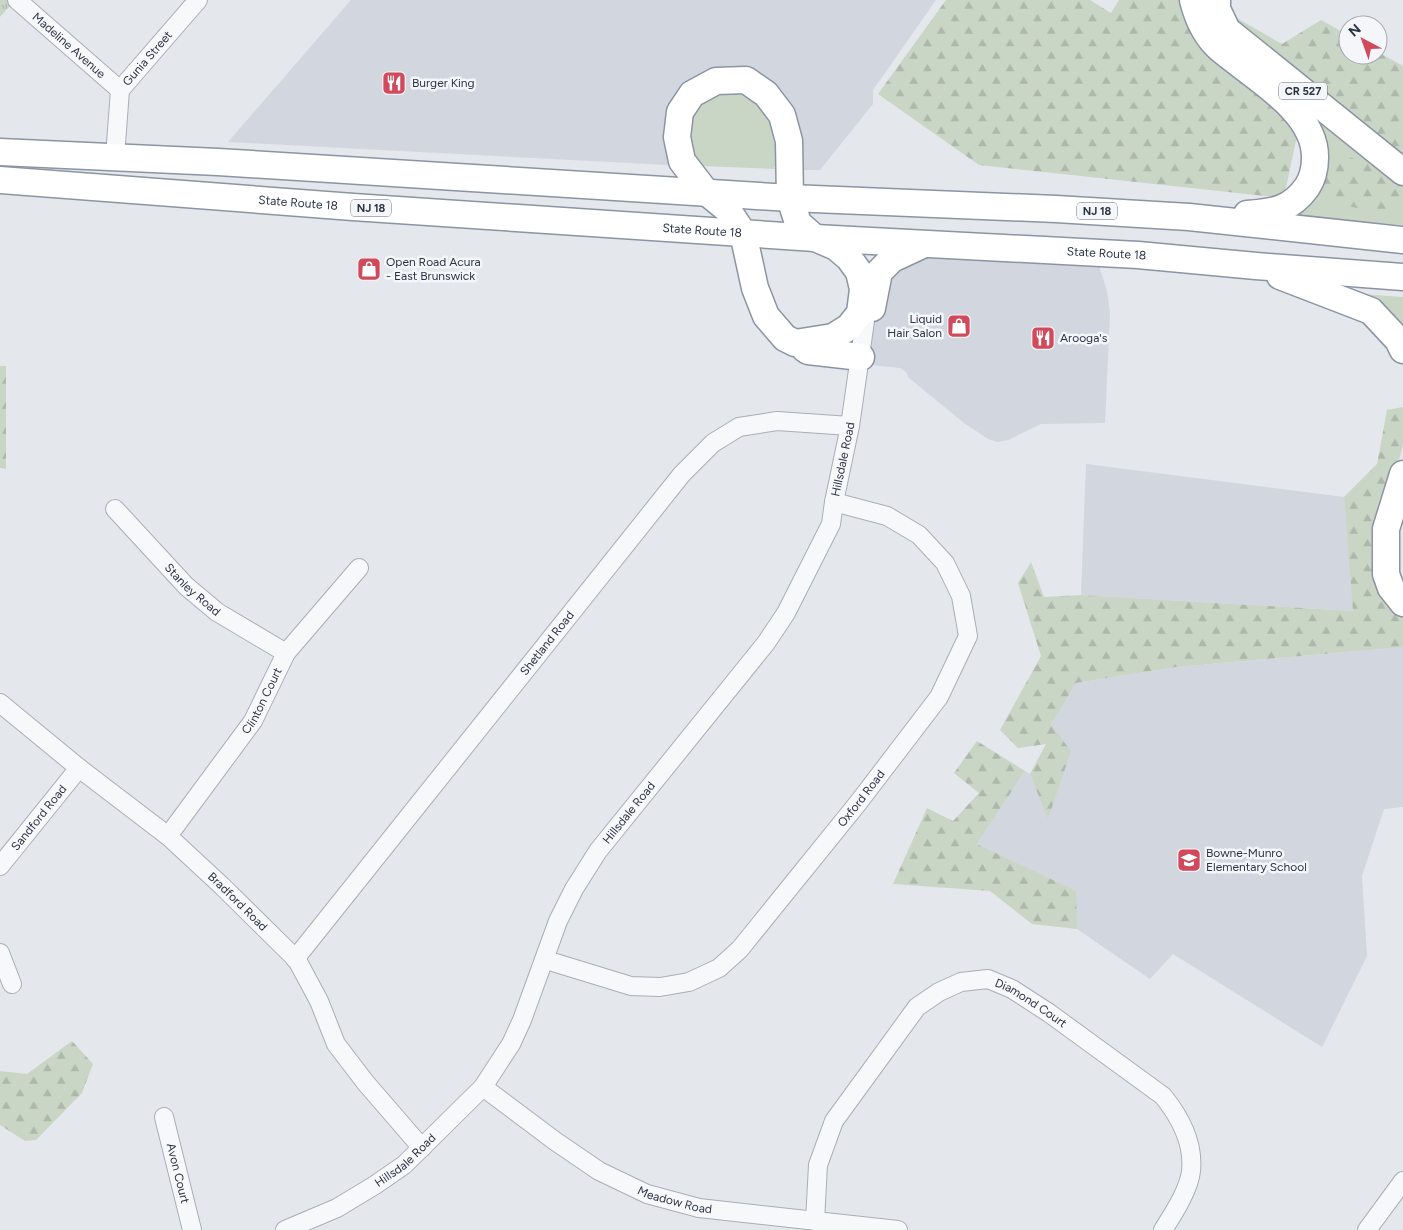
<svg xmlns="http://www.w3.org/2000/svg" width="1403" height="1230" font-family="Figtree,sans-serif">
<style>
.built{fill:#d2d6de}
.grass{fill:#c9d6c5}
.forest{fill:url(#forest-firs)}
.park{fill:url(#park-tufts)}
.lines{fill:none;stroke-linecap:round;stroke-linejoin:round}
.minor-casing{stroke:#a9aeb7;stroke-width:20}
.highway-casing{stroke:#8b94a3;stroke-width:29}
.minor{stroke:#f7f8fa;stroke-width:18}
.highway{stroke:#fff;stroke-width:26}
.labels{text-anchor:middle;stroke-width:5;stroke-linejoin:round;paint-order:stroke}
.shield{fill:#f4f6f9;stroke:#676e7b;stroke-width:1}
.shield-label{font-size:11px;font-weight:bold;fill:#2b3445}
.street-label{font-size:12px;fill:#2b3445;stroke:#f4f6f9}
.poi-label{font-size:12px;fill:#2b3445;stroke:#f4f6f9;text-anchor:start}
</style>
<defs>
<pattern id="forest-firs" width="22" height="20" patternUnits="userSpaceOnUse" patternTransform="scale(1.25)"><rect width="22" height="20" fill="#c9d6c5"/><path d="M5 1l3.5 6h-7zM16 11l3.5 6h-7z" fill="#adb8ab"/></pattern>
<pattern id="park-tufts" width="24" height="20" patternUnits="userSpaceOnUse" patternTransform="scale(1.25)"><rect width="24" height="20" fill="#c9d6c5"/><path d="M3 7l-1-3M5 7V3M7 7l1-3M15 17l-1-3M17 17v-4M19 17l1-3" fill="none" stroke="#adb8ab"/></pattern>
</defs>
<rect width="100%" height="100%" fill="#e4e7ec"/>
<g class="built">
<path d="M351,0H936L873,90V104L820,170H803L795,132L751,72L707,69L676,92L663,128L668,165L228,142Z"/>
<path d="M923,245L1095,253L1107,291L1110,313L1105,423L1041,424L1008,440L998,442L988,439L964,423L909,378L906,372L900,368L860,364L876,281Z"/>
<path d="M1086,464L1344,497L1354,611L1081,595Z"/>
<path d="M1403,647V807L1384,809L1362,876L1367,956L1322,1047L1173,954L1150,979L1077,929L1075,891L977,844L1025,771L1030,774L1049,818L1051,725L1076,683L1176,667Z"/>
</g>
<g class="grass">
<path d="M731,90C737,91 745,92 751,95C776,109 776,140 780,166L774,167L775,169L702,166L692,157L689,118C702,99 709,94 731,90Z"/>
<path d="M1321,119L1403,186V225L1286,216Z"/>
<path d="M1361,294L1403,297V333Z"/>
</g>
<g class="forest">
<path d="M946,0H1090L1111,13L1119,0H1205L1282,44L1321,20L1348,35V55H1378V52L1403,66V156L1359,118L1297,136L1284,197L1265,196L979,165L878,94Z"/>
<path d="M1333,151L1374,166L1403,197V203L1378,213L1323,200L1322,188Z"/>
<path d="M0,366H6V469L0,468Z"/>
<path d="M1403,407V445L1379,535L1385,595L1403,616V647L1176,667L1076,683L1051,725L1071,751L1048,819L1030,774L1046,744L1018,748L1000,730L1041,656L1018,583L1031,562L1044,597L1081,595L1353,611L1344,497L1377,464L1387,410Z"/>
<path d="M977,741L1025,771L977,844L1076,891L1077,929L1032,924L990,891L893,884L927,808L953,821L979,793L954,773Z"/>
<path d="M72,1041L93,1064L82,1093L36,1140L25,1141L0,1125V1071L27,1074Z"/>
</g>
<path class="park" d="M0,0H15L0,17Z"/>
<g class="lines">
<g class="minor-casing">
<g id="minor">
<path id="s1" d="M17,0L120,90"/>
<path id="s2" d="M115,157L120,90L198,0"/>
<path id="s3" d="M115,509L186,586L217,612L286,653"/>
<path id="s4" d="M0,703L79,768L168,836L222,886L297,960L319,1001L336,1044L365,1082L422,1148"/>
<path id="s5" d="M168,836L253,721L286,653L359,568"/>
<path id="s6" d="M0,866L79,768"/>
<path d="M0,953L12,984"/>
<path id="s7" d="M295,959L682,474L713,443L739,427L777,421L850,426"/>
<path id="s8" d="M546,960L631,986L660,987L689,982L719,968L740,949L858,803L939,697L968,636L961,596L945,563L919,535L887,516L834,502"/>
<path id="s9" d="M483,1087L555,1141L599,1171L647,1194L699,1208L898,1230"/>
<path id="s10" d="M164,1117L192,1230"/>
<path id="s11" d="M815,1221L818,1165L834,1121L917,1007L939,992L961,982L988,979L1012,989L1049,1013L1163,1096C1180,1117 1194,1143 1191,1171C1189,1190 1173,1214 1163,1230"/>
<path id="s12" d="M285,1230L337,1208L375,1185L404,1165L483,1087L511,1044L522,1020L558,921L574,889L598,851L766,643L786,613L831,524L834,502L850,426L865,321"/>
<path d="M1367,1230L1403,1181"/>
</g>
</g>
<g class="highway-casing">
<g id="highway">
<path d="M1193,0C1197,16 1204,32 1215,44C1220,50 1227,54 1233,59C1263,83 1316,115 1315,158C1315,169 1313,178 1307,187C1291,210 1273,212 1247,214"/>
<path d="M1217,0V9L1227,30L1403,172"/>
<path d="M746,80L766,94L782,115L789,141L790,198L798,223L815,238L836,247L849,258L859,272L863,289L860,313L849,327L833,337L795,343L785,338L766,316L755,288L743,233L727,209L705,191L682,161L677,137L680,112L692,94L716,81Z"/>
<path d="M0,152L218,162L790,198L1056,209L1189,217L1403,240"/>
<path id="s13" d="M0,180L353,207L815,238L1138,255L1256,266L1403,277"/>
<path d="M1280,276L1371,311L1398,340L1403,350"/>
<path d="M872,308L879,272L892,259L922,245"/>
<path d="M805,349L808,351L861,357"/>
<path d="M1403,474L1386,529V574L1391,588L1403,603"/>
</g>
</g>
<use href="#minor" class="minor"/>
<use href="#highway" class="highway"/>
</g>
<defs>
<g id="restaurant-square" transform="scale(1.25)"><rect x="-9" y="-9" width="18" height="18" rx="4" fill="#d1495b" stroke="#f4f6f9"/><path d="M-5-6h1v4h1v-4h1v4h1v-4h1v5L-1.5 .5V6h-2V.5L-5-1ZM5-6V6H3V1.5H1.5Q1.5-4 5-6Z" fill="#fff"/></g>
<g id="shop-square" transform="scale(1.25)"><rect x="-9" y="-9" width="18" height="18" rx="4" fill="#d1495b" stroke="#f4f6f9"/><path d="M-5-2.5h2.3a2.7 3.5 0 0 1 5.4 0H5L5.5 6h-11ZM-1.5-2.5h3a1.5 2.3 0 0 0-3 0Z" fill="#fff"/></g>
<g id="school-square" transform="scale(1.25)"><rect x="-9" y="-9" width="18" height="18" rx="4" fill="#d1495b" stroke="#f4f6f9"/><path d="M0-5L7-2L0 1L-7-2ZM-4 1L0 2.5L4 1V4Q0 6-4 4Z" fill="#fff"/></g>
</defs>
<g fill-rule="evenodd">
<use href="#restaurant-square" x="394" y="83"/>
<use href="#shop-square" x="369" y="269"/>
<use href="#shop-square" x="959" y="326"/>
<use href="#restaurant-square" x="1043" y="338"/>
<use href="#school-square" x="1189" y="860"/>
</g>
<g class="labels">
<g class="shield">
<rect x="1279" y="82.5" width="48" height="17" rx="4"/>
<rect x="351" y="199.5" width="40" height="17" rx="4"/>
<rect x="1077" y="202.5" width="40" height="17" rx="4"/>
</g>
<g class="shield-label">
<text x="1303" y="95">CR 527</text>
<text x="371" y="212">NJ 18</text>
<text x="1097" y="215">NJ 18</text>
</g>
<g class="street-label">
<text dy="4" stroke="none"><textPath href="#s1" startOffset="69">Madeline Avenue</textPath></text>
<text dy="4" stroke="none"><textPath href="#s2" startOffset="109">Gunia Street</textPath></text>
<text dy="4" stroke="none"><textPath href="#s13" startOffset="299">State Route 18</textPath></text>
<text dy="4" stroke="none"><textPath href="#s13" startOffset="704">State Route 18</textPath></text>
<text dy="4" stroke="none"><textPath href="#s13" startOffset="1109">State Route 18</textPath></text>
<text dy="4" stroke="none"><textPath href="#s12" startOffset="980">Hillsdale Road</textPath></text>
<text dy="4" stroke="none"><textPath href="#s3" startOffset="112">Stanley Road</textPath></text>
<text dy="4" stroke="none"><textPath href="#s7" startOffset="404">Shetland Road</textPath></text>
<text dy="4" stroke="none"><textPath href="#s5" startOffset="165">Clinton Court</textPath></text>
<text dy="4" stroke="none"><textPath href="#s8" startOffset="402">Oxford Road</textPath></text>
<text dy="4" stroke="none"><textPath href="#s12" startOffset="560">Hillsdale Road</textPath></text>
<text dy="4" stroke="none"><textPath href="#s6" startOffset="62">Sandford Road</textPath></text>
<text dy="4" stroke="none"><textPath href="#s4" startOffset="310">Bradford Road</textPath></text>
<text dy="4" stroke="none"><textPath href="#s11" startOffset="371">Diamond Court</textPath></text>
<text dy="4" stroke="none"><textPath href="#s12" startOffset="140">Hillsdale Road</textPath></text>
<text dy="4" stroke="none"><textPath href="#s10" startOffset="58">Avon Court</textPath></text>
<text dy="4" stroke="none"><textPath href="#s9" startOffset="225">Meadow Road</textPath></text>
</g>
<g class="poi-label">
<text x="412" y="87">Burger King</text>
<text x="386" y="266">Open Road Acura<tspan x="386" dy="14">- East Brunswick</tspan></text>
<text x="942" y="323" text-anchor="end">Liquid<tspan x="942" dy="14">Hair Salon</tspan></text>
<text x="1060" y="342">Arooga's</text>
<text x="1206" y="857">Bowne-Munro<tspan x="1206" dy="14">Elementary School</tspan></text>
</g>
</g>
<g transform="translate(1363 40) rotate(319)"><circle r="24" fill="#f4f6f9" stroke="#a4a8b1"/>
<path d="M0-4L9 19L0 12L-9 19Z" fill="#d1495b"/>
<text y="-8" font-size="14" font-weight="bold" text-anchor="middle" fill="#2b3445">N</text>
</g>
</svg>
